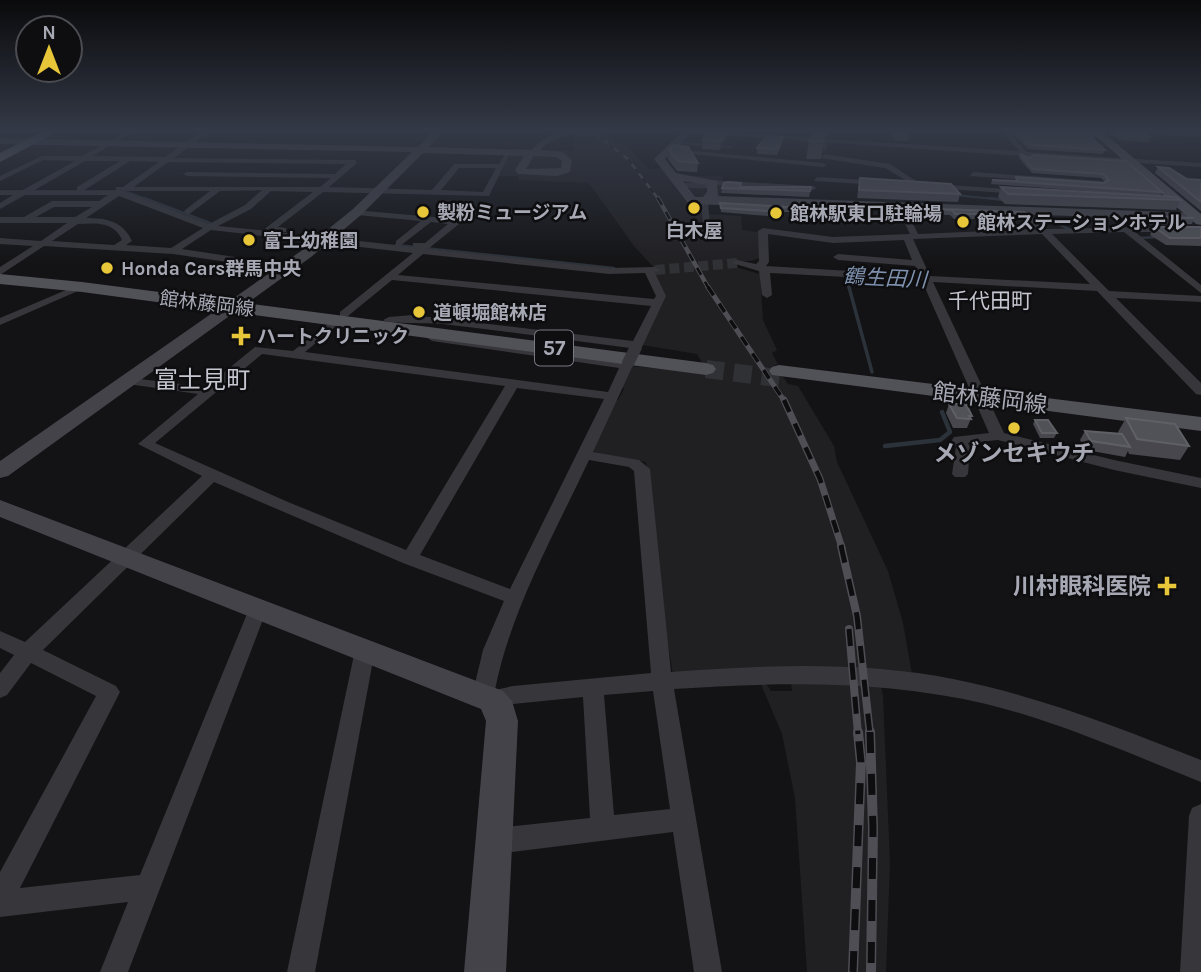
<svg xmlns="http://www.w3.org/2000/svg" width="1201" height="972" font-family="Karla,'Noto Sans JP',sans-serif">
<style>
.built{fill:#201f22}
.lines{fill:none;stroke-linecap:round;stroke-linejoin:round}
.stream-far3{stroke:#2c323a;stroke-width:2}
.stream-far2{stroke:#2c323a;stroke-width:2.5}
.stream-far1{stroke:#2c323a;stroke-width:3.5}
.stream{stroke:#2c323a;stroke-width:4.5}
.street-tunnel{stroke:#303135;stroke-width:10;stroke-dasharray:10 4.5;stroke-linecap:butt}
.primary-tunnel{stroke:#303135;stroke-width:18;stroke-dasharray:18 10;stroke-linecap:butt}
.street{fill:#36363b;fill-rule:evenodd}
.secondary{fill:#434349;fill-rule:evenodd}
.primary{fill:#515158;fill-rule:evenodd}
.highway{fill:#61626a;fill-rule:evenodd}
.rail-far5-casing{stroke:#4e4e54;stroke-width:2.5}
.rail-far4-casing{stroke:#4e4e54;stroke-width:4.5}
.rail-far3-casing{stroke:#4e4e54;stroke-width:5}
.rail-far2-casing{stroke:#4e4e54;stroke-width:7}
.rail-far1-casing{stroke:#4e4e54;stroke-width:8}
.rail-casing{stroke:#4e4e54;stroke-width:10}
.rail-far5{stroke:#0e0e10;stroke-width:2;stroke-dasharray:6;stroke-linecap:butt}
.rail-far4{stroke:#0e0e10;stroke-width:2.5;stroke-dasharray:8;stroke-linecap:butt}
.rail-far3{stroke:#0e0e10;stroke-width:3.5;stroke-dasharray:10;stroke-linecap:butt}
.rail-far2{stroke:#0e0e10;stroke-width:4.5;stroke-dasharray:13;stroke-linecap:butt}
.rail-far1{stroke:#0e0e10;stroke-width:5;stroke-dasharray:17;stroke-linecap:butt}
.rail{stroke:#0e0e10;stroke-width:7;stroke-dasharray:21;stroke-linecap:butt}
.street-bridge{stroke:#36363b;stroke-width:12}
.wall{fill:#47474d}
.shaded-wall{fill:#2e2e32}
.building{fill:#515258;stroke:#5f5f66;stroke-width:2}
.poi-dot{fill:#e7c639;stroke:#0e0e10;stroke-width:2.5}
.labels{text-anchor:middle;stroke-width:5;stroke-linejoin:round;paint-order:stroke}
.far-poi-label{font-size:19px;font-weight:bold;fill:#a6a8b4;stroke:#0e0e10;text-anchor:start}
.far-street-label{font-size:19px;fill:#a6a8b4;stroke:#0e0e10}
.far-water-label{font-size:21px;font-style:italic;fill:#7e91ae;stroke:#0e0e10}
.far-neighbourhood-label{font-size:21px;fill:#c6c7d1;stroke:#0e0e10}
.shield{fill:#0e0e10;stroke:#787a83;stroke-width:2}
.shield-label{font-size:21px;font-weight:bold;fill:#a6a8b4}
.street-label{font-size:23px;fill:#a6a8b4;stroke:#0e0e10}
.poi-label{font-size:23px;font-weight:bold;fill:#a6a8b4;stroke:#0e0e10}
.neighbourhood-label{font-size:24px;fill:#c6c7d1;stroke:#0e0e10}
</style>
<rect width="100%" height="100%" fill="#131315"/>
<g class="built">
<path d="M577,130H597L604,134L627,147L649,169L662,168L670,176H723L720,197L726,205H710L706,209L707,214L741,216L742,230L758,232L762,257L751,261H735V267L760,274L763,320L777,350L772,353L778,364L775,365L788,384L798,386L834,446L837,462L888,571L903,623L912,674L673,675L656,568L646,462L596,453L592,450L614,401L618,400L624,389L621,385L631,366L708,373L697,354L642,345L664,296L652,272L657,271L634,246L589,183L518,180V176H499L512,149L573,151L574,139L570,133Z"/>
<path d="M760,682H765L771,691H792L791,682L881,687L883,696L890,863L886,972H807L795,798L782,734Z"/>
</g>
<g class="lines">
<g class="stream-far3">
<path d="M681,143L708,145"/>
<path d="M717,146L730,147"/>
<path d="M0,191H22"/>
<path d="M30,191H116"/>
<path d="M124,191L149,200"/>
<path d="M954,195L1005,200"/>
</g>
<g class="stream-far2">
<path d="M144,198L210,223"/>
<path d="M989,198L1005,200"/>
<path d="M1041,216L1069,229"/>
<path d="M1139,238L1158,237"/>
<path d="M396,245L416,247"/>
<path d="M424,248L614,268"/>
<path d="M846,276L849,289"/>
</g>
<path class="stream-far1" d="M849,287L872,372"/>
<path class="stream" d="M885,446L940,440L950,432L942,412"/>
<path class="street-tunnel" d="M655,270L737,263"/>
<path class="primary-tunnel" d="M706,369L785,379"/>
<g class="street">
<path d="M129,130H137L92,156L165,157L204,130H212L174,158L356,160V164L329,187L432,190L454,164H499L507,151H511L489,196L323,192L278,227L286,228V232H276L396,245V241L421,221L357,215L354,214V210L456,219L460,222L459,224L428,249L609,268L655,267L660,270L655,273L666,296L642,347L636,351L630,348C568,340 505,331 442,324C430,323 389,324 383,320L389,317L412,315L633,341L651,306L392,280L348,316H340V312L413,253L211,230L182,249L288,265L293,268L288,271L173,254L44,246L0,275V267L33,246L0,244V238L41,241L67,223H0V217H24L52,201H99L108,195H25L0,209V203L13,195H0V191H21L75,161L43,160L0,181V176L42,156H82ZM85,161H120L77,187V191H33ZM130,161L159,162L123,187H116V191H83ZM168,162L346,164L335,174L187,172L183,174L187,176L331,178L320,187H134ZM459,168H496L483,192L441,190ZM262,190L245,205L209,224L123,191H210L185,210L184,212L188,215L220,191ZM271,191L313,192L267,227L265,229L269,231L218,226L251,209ZM119,196L203,228L171,248L126,245L132,241C123,221 106,218 86,218ZM54,207H92L75,217H36ZM431,222L448,224L425,243H413V247L400,246ZM78,224C95,223 114,221 122,240L114,245L52,241ZM423,254L609,274L645,273L656,296L654,299L398,275Z"/>
<path d="M261,130H324V131L321,133Z"/>
<path d="M650,130H687L1019,151L1001,130H1008L1027,152L1201,163V167L1031,156L1028,159L1023,156Z"/>
<path d="M672,149L823,163L827,165L823,167L670,152Z"/>
<path d="M824,154L890,164L919,183L1022,190L1026,192L1022,194L917,187L885,168L821,158Z"/>
<path d="M973,172L1101,181L1105,183L1101,185L970,176Z"/>
<path d="M817,177L881,181L885,183L881,185L814,181Z"/>
<path d="M708,180L813,186L817,188L813,190L715,185C708,190 688,189 680,185L684,183H708Z"/>
<path d="M701,200L708,202L710,226L703,224Z"/>
<path d="M901,204L905,207L918,234L1037,229L1020,211L1024,208L1046,229L1201,226V232H1135L1201,285V293L1124,232L1052,234L1109,291L1201,296V302L1116,298L1201,383V395L1196,394L1097,291L933,282L1004,433L1114,460L1201,478V488L1114,470L998,440L968,443L970,447L968,474L965,477H955L952,474L956,447L952,440L954,437L989,433L922,281L770,273L772,295L767,298L762,295L759,271L732,263L737,260L756,264L759,261L758,231L763,228L833,237L910,234L897,207ZM768,234L833,243L904,240L912,260L838,254L833,257L838,260L915,266L919,275L766,266L769,262ZM1042,234L1090,284L930,276L913,239Z"/>
<path d="M78,285L87,287L0,325V318Z"/>
<path d="M337,317L343,320L341,322L305,352L608,392L619,368L432,341L426,337L432,333L632,360L634,363L593,452L639,460L650,469L671,672C765,665 861,661 953,679C1039,696 1120,728 1201,760V782C1130,754 1060,722 986,704C883,680 778,682 674,689L722,972H694L673,832L495,854L486,850L482,841L486,832L495,828L590,818L583,697L513,704L492,709L475,702L472,696L483,650L504,601L403,563L214,482L43,650L116,686L120,692L20,888L140,875L249,609L251,604L258,602L265,604L267,609L128,972H100L128,902L0,917V872L96,696L31,663L7,695L0,698V673L14,655L0,648V631L25,642L202,476L138,444L198,394L128,384L123,383V377L206,387L255,347L293,351ZM262,354L505,386L406,550L288,502L155,443ZM517,388L604,399L510,589L420,555ZM589,460L629,467L634,471L651,673L513,686L495,690C511,609 554,535 589,460ZM653,691L670,809L614,815L604,695Z"/>
<path d="M365,642L372,644L375,650L315,972H287L355,650L358,644Z"/>
<path d="M1201,804V972H1180L1189,816L1192,808Z"/>
</g>
<g class="secondary">
<path d="M434,130H444L429,147L531,150C543,137 559,130 577,130L545,145L541,150L563,152L572,160L570,172L557,176L518,174L515,170L524,156L423,153L361,215L311,257L8,476L0,478V461L301,251L353,209L412,152L0,144V138L418,147ZM534,156L556,157L562,161L561,168L526,169Z"/>
<path d="M684,130H694L665,159L676,173L717,181L718,196L1197,213L1201,214V220L692,204L688,203L654,159ZM683,181L707,185V192L703,197H695Z"/>
<path d="M1124,130L1201,131V137L1128,133Z"/>
<path d="M0,500L503,691L512,701L518,721L506,972H464L486,721L481,709L0,517Z"/>
</g>
<g class="primary">
<path d="M1089,130H1100L1201,214V225L1196,224Z"/>
<path d="M0,274L82,282L706,363L713,365L716,369L713,373L706,375L82,292L0,284Z"/>
<path d="M779,365L1201,417V431L772,375L769,371L772,367Z"/>
</g>
<path class="highway" d="M46,130H61L0,162V153Z"/>
<g class="rail-far5-casing">
<path id="rail-far5" d="M590,130L628,159L659,200"/>
</g>
<g class="rail-far4-casing">
<path id="rail-far4" d="M658,198L709,289"/>
</g>
<g class="rail-far3-casing">
<path id="rail-far3" d="M708,287L785,402"/>
</g>
<g class="rail-far2-casing">
<path id="rail-far2" d="M784,400L820,479L842,548"/>
</g>
<g class="rail-far1-casing">
<g id="rail-far1">
<path d="M841,546L857,616L870,734"/>
<path d="M849,629L858,734"/>
</g>
</g>
<g class="rail-casing">
<g id="rail">
<path d="M870,732L873,828L871,972"/>
<path d="M853,972L861,762L858,732"/>
</g>
</g>
<use href="#rail-far5" class="rail-far5"/>
<use href="#rail-far4" class="rail-far4"/>
<use href="#rail-far3" class="rail-far3"/>
<use href="#rail-far2" class="rail-far2"/>
<use href="#rail-far1" class="rail-far1"/>
<use href="#rail" class="rail"/>
<path class="street-bridge" d="M628,363L636,347"/>
</g>
<g class="wall">
<path d="M772,130H782L781,133H772Z"/>
<path d="M890,130H910V132L908,141L894,140Z"/>
<path d="M1009,130H1093L1095,133L1093,137H1091L1105,150L1103,154L1028,149Z"/>
<path d="M1104,130H1128L1150,137L1148,142L1120,140Z"/>
<path d="M829,133L826,150L822,151L821,159H806L809,141Z"/>
<path d="M727,138L720,150L702,149L703,140Z"/>
<path d="M782,143L777,155L757,154V148Z"/>
<path d="M669,150L698,163L697,172L677,171L668,159Z"/>
<path d="M1020,154L1030,158L1033,155L1162,192L1161,196L1180,200L1176,210L1005,204L998,197L1001,187L1127,194L991,184L992,180L1015,181L1016,177L1103,183L1105,182L1101,178L1032,173L1019,158Z"/>
<path d="M1158,167L1187,179L1201,180V211L1155,173Z"/>
<path d="M860,178L960,194L958,202L857,198Z"/>
<path d="M740,187H811L809,197L721,193L722,188Z"/>
<path d="M720,203L790,207V212H781L780,217L721,212Z"/>
<path d="M912,208L1024,212L1026,214L1024,219H954L950,215L911,214Z"/>
<path d="M1129,215L1194,218L1192,224L1135,225L1126,220Z"/>
<path d="M1154,227H1201V246L1166,245L1150,235Z"/>
<path d="M949,404L972,416L967,428H953L946,413Z"/>
<path d="M1126,418L1189,446L1180,460L1129,454L1128,451L1125,457L1086,450L1080,440L1085,431L1119,434L1118,432Z"/>
<path d="M1035,420L1057,433L1054,438H1040L1033,424Z"/>
</g>
<g class="shaded-wall">
<path d="M728,130L727,138L720,150V142Z"/>
<path d="M829,133L826,150L822,151L824,141L822,135Z"/>
</g>
<g class="building">
<path d="M708,130H728L720,142L703,140Z"/>
<path d="M896,130H910V132L896,131Z"/>
<path d="M1015,130H1093L1095,133H1086L1105,150L1030,145Z"/>
<path d="M1113,130H1128L1143,132L1150,137L1122,136Z"/>
<path d="M815,132L829,133L822,135L824,141H809Z"/>
<path d="M767,135L783,137L778,149L757,148Z"/>
<path d="M674,145L688,147L698,163L678,161L669,150Z"/>
<path d="M1020,154L1030,158L1033,155L1126,161L1162,192L992,180L1018,181L1016,177L1103,183L1109,180L1103,174L1033,169Z"/>
<path d="M1158,167L1169,168L1187,179L1201,180V202Z"/>
<path d="M860,178L951,184L960,194L859,190Z"/>
<path d="M727,182L741,183L740,187H811L810,191L722,188L724,183Z"/>
<path d="M1001,187L1176,197L1180,200L1008,194Z"/>
<path d="M720,203L790,207L779,208L781,212L721,208Z"/>
<path d="M912,208L1024,212L1026,214H955L952,210Z"/>
<path d="M1129,215L1194,218L1138,219Z"/>
<path d="M1154,227H1201V238H1170Z"/>
<path d="M949,404H966L972,416H969L971,419L957,418Z"/>
<path d="M1126,418L1175,424L1189,446L1137,439Z"/>
<path d="M1035,420H1048L1057,433H1042Z"/>
<path d="M1085,431L1122,434L1130,447L1091,441Z"/>
</g>
<linearGradient id="sky" x2="0" y2="1"><stop stop-color="#0a0a0c"/><stop offset="0.49" stop-color="#333946"/><stop offset="1" stop-color="#333946" stop-opacity="0"/></linearGradient>
<rect width="1201" height="266" fill="url(#sky)"/>
<g class="poi-dot">
<circle cx="694" cy="208" r="7"/>
<circle cx="423" cy="212" r="7"/>
<circle cx="776" cy="213" r="7"/>
<circle cx="963" cy="222" r="7"/>
<circle cx="249" cy="240" r="7"/>
<circle cx="107" cy="268" r="7"/>
<circle cx="419" cy="312" r="7"/>
<path d="M237.5 325.5h7v7h7v7h-7v7h-7v-7h-7v-7h7z"/>
<circle cx="1014" cy="428" r="7"/>
<path d="M1163.5 575.5h7v7h7v7h-7v7h-7v-7h-7v-7h7z"/>
</g>
<g class="labels">
<g class="far-poi-label">
<text x="437" y="219">製粉ミュージアム</text>
<text x="790" y="220">館林駅東口駐輪場</text>
<text x="977" y="229">館林ステーションホテル</text>
<text x="694" y="237" text-anchor="middle">白木屋</text>
<text x="263" y="247">富士幼稚園</text>
<text x="121" y="275">Honda Cars群馬中央</text>
<text x="433" y="319">道頓堀館林店</text>
<text x="257" y="343">ハートクリニック</text>
</g>
<g class="far-street-label">
<text transform="translate(207 303) rotate(7)" y="7">館林藤岡線</text>
</g>
<g class="far-water-label">
<text transform="translate(885 278) rotate(3)" y="7">鶴生田川</text>
</g>
<g class="far-neighbourhood-label">
<text x="990" y="308">千代田町</text>
</g>
<rect class="shield" x="535" y="330.5" width="38" height="35" rx="5"/>
<g class="shield-label">
<text x="554" y="355">57</text>
</g>
<g class="street-label">
<text transform="translate(990 398) rotate(7)" y="8">館林藤岡線</text>
</g>
<g class="poi-label">
<text x="1014" y="461">メゾンセキウチ</text>
<text x="1151" y="594" text-anchor="end">川村眼科医院</text>
</g>
<g class="neighbourhood-label">
<text x="202" y="388">富士見町</text>
</g>
</g>
<g transform="translate(49 49)"><circle r="33" fill="#0e0e10" stroke="#4b4c52" stroke-width="2"/>
<path d="M0-5L12 26L0 18L-12 26Z" fill="#e7c639"/>
<text y="-10" font-size="19" font-weight="bold" text-anchor="middle" fill="#a6a8b4">N</text>
</g>
</svg>
